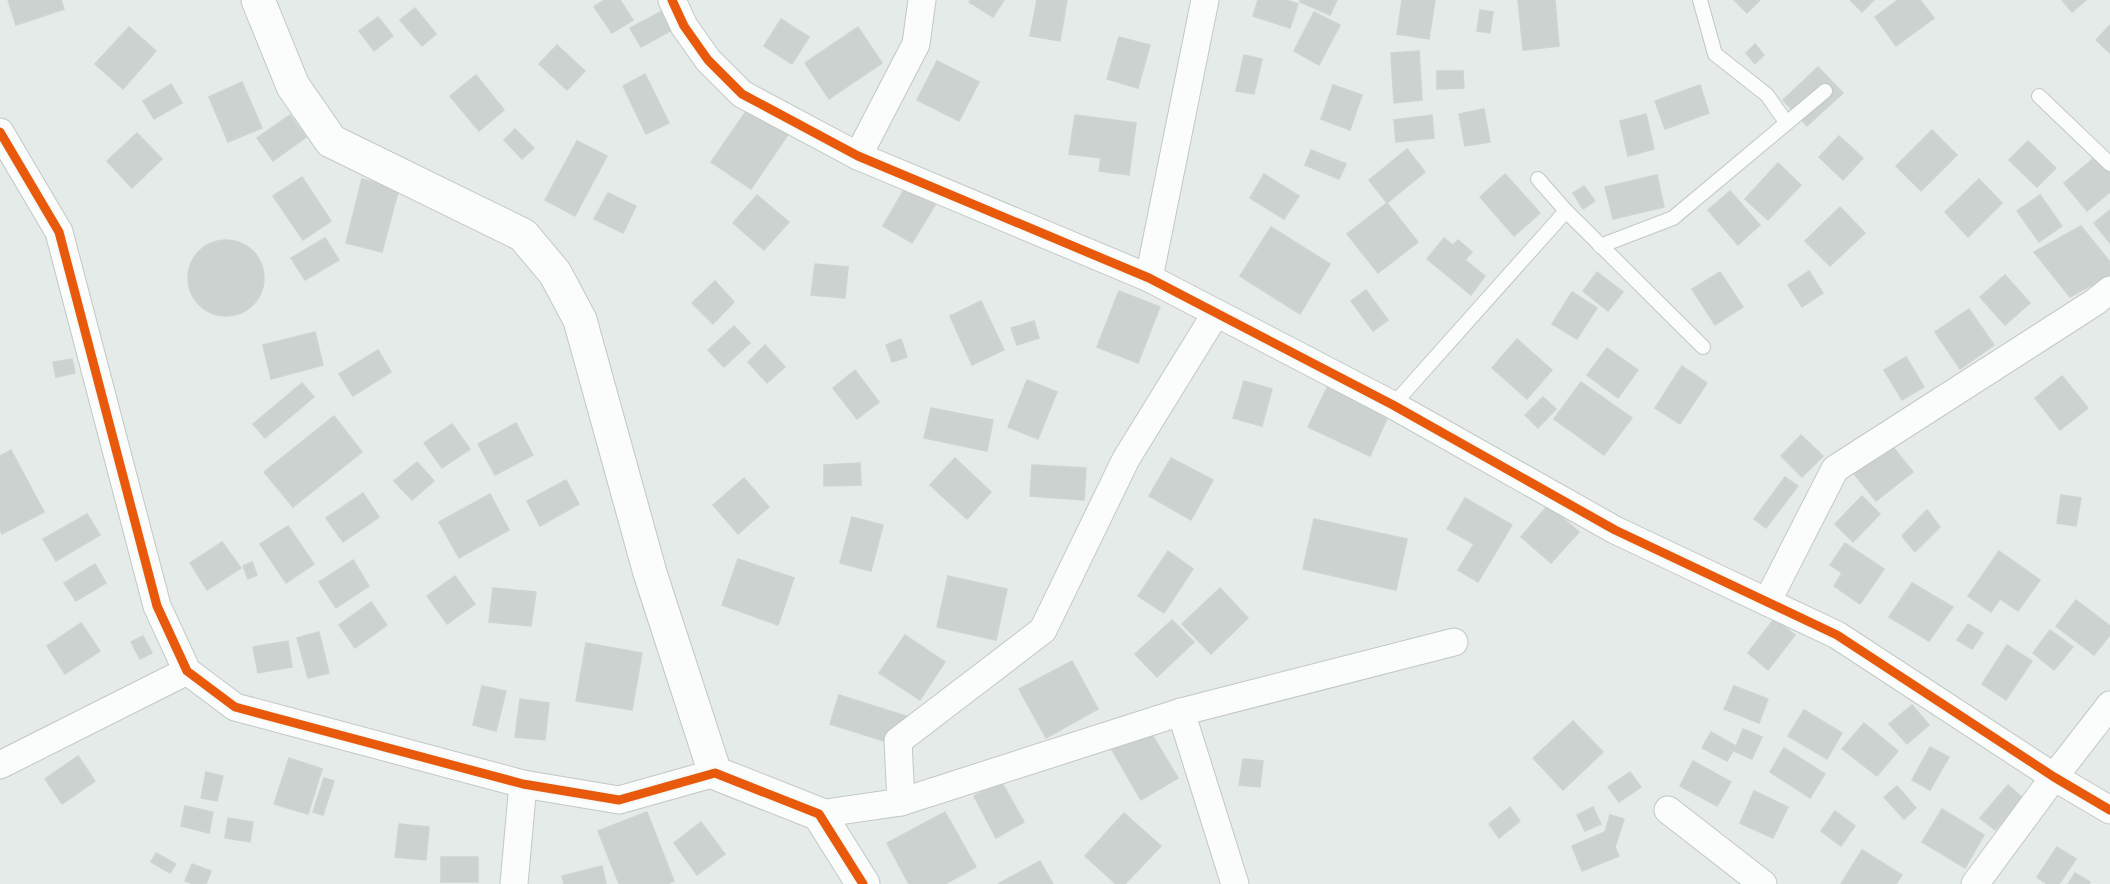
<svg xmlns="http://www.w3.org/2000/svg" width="2110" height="884" font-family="'DejaVu Sans',sans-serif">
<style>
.building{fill:#ccd2d0;stroke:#ced4d1;stroke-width:1.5}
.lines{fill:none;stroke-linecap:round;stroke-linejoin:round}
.service-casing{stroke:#c2c8c5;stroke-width:16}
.minor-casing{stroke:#c2c8c5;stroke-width:29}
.tertiary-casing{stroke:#c2c8c5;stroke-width:35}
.service{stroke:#fbfcfc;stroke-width:14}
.minor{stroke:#fbfcfc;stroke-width:27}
.tertiary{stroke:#fbfcfc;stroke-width:33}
.cycleway-casing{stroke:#f4faf7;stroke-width:13}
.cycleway{stroke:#e8590c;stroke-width:9}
</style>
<rect width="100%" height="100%" fill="#e5ebe8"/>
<g class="building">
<path d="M8,0H61L64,9L16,25Z"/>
<path d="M604,0H620L633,20L612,33L594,7Z"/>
<path d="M970,0H1004L993,17L969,2Z"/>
<path d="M1037,0H1067L1060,41L1030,36Z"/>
<path d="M1258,0H1286L1298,4L1290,28L1253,16Z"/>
<path d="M1300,0H1337L1330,15L1300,2Z"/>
<path d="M1402,0H1435L1429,39L1397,34Z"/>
<path d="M1518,0H1555L1559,46L1523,50Z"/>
<path d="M1734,0H1760L1747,13Z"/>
<path d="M1850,0H1874L1862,12Z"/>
<path d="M1898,0H1920L1934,18L1896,46L1875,17Z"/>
<path d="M2062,0H2086L2072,12Z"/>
<path d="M415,8L436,34L422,46L400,20Z"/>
<path d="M664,10L674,29L641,47L630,28Z"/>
<path d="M1480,10L1493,12L1490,33L1477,31Z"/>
<path d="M1314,12L1340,25L1319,65L1294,51Z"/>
<path d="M378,17L393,36L374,51L359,31Z"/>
<path d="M781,19L809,37L792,64L764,46Z"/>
<path d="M2110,25V53L2096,40Z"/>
<path d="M129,27L156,51L123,89L95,64Z"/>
<path d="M858,27L882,63L829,99L805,63Z"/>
<path d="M1119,37L1150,45L1138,88L1107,79Z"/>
<path d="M1755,44L1764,55L1755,64L1746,53Z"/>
<path d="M557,45L585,71L567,90L539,64Z"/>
<path d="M1419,51L1422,100L1394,103L1391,53Z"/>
<path d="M1244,55L1262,59L1254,94L1236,91Z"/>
<path d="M937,61L979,82L959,121L917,100Z"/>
<path d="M1818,67L1843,93L1807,126L1783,100Z"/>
<path d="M1437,71H1463L1464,88L1437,89Z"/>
<path d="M645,74L669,123L646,134L623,86Z"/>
<path d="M476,75L504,110L479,131L450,96Z"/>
<path d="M242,82L262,128L228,142L209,97Z"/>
<path d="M171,84L182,103L154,119L143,101Z"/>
<path d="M1333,85L1362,95L1350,130L1321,119Z"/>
<path d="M1700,85L1709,113L1665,129L1655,101Z"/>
<path d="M749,107L789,133L751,189L711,162Z"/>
<path d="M1484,109L1490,142L1465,146L1459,114Z"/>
<path d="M1646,114L1654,149L1628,156L1620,121Z"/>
<path d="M290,115L306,137L273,161L257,138Z"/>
<path d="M1075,115L1136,123L1129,175L1099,171L1101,158L1069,154Z"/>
<path d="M1432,115L1434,138L1396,142L1394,120Z"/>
<path d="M515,129L534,148L522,159L504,140Z"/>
<path d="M1932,130L1957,155L1921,191L1896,166Z"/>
<path d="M137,133L162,159L132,188L107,161Z"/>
<path d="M1839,136L1863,158L1843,180L1819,157Z"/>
<path d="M577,141L607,156L575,216L545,200Z"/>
<path d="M2028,141L2056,168L2037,187L2009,160Z"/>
<path d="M1407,149L1425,172L1387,203L1369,180Z"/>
<path d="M1311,150L1346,164L1339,179L1305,165Z"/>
<path d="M2100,153L2110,165V192L2087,211L2064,183Z"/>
<path d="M1778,163L1801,185L1768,220L1745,199Z"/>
<path d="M1264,174L1299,196L1284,219L1250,198Z"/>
<path d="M1505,174L1540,213L1514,236L1480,197Z"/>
<path d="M1657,175L1664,207L1613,219L1605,187Z"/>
<path d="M302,177L331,221L303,240L273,196Z"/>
<path d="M362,179L399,188L382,252L346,243Z"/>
<path d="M1979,179L2002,203L1968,237L1945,212Z"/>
<path d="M1584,186L1595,201L1583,209L1573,193Z"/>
<path d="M905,188L935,205L912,243L883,226Z"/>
<path d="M1730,191L1760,225L1738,245L1708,210Z"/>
<path d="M608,193L636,206L623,233L594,219Z"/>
<path d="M757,195L789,222L764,250L733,223Z"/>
<path d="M2040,195L2062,226L2039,242L2017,211Z"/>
<path d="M1387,203L1418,242L1378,273L1347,234Z"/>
<path d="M1840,207L1865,233L1830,266L1805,241Z"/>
<path d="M2110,210V243L2094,223Z"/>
<path d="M2081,226L2110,262V275L2070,297L2034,252Z"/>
<path d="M1271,227L1330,264L1300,314L1240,276Z"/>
<path d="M325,238L339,260L305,280L291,258Z"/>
<path d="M1444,238L1453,245L1458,240L1472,252L1465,260L1485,276L1471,295L1427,259Z"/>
<circle cx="226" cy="278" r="38"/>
<path d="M815,264L848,267L845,298L811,295Z"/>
<path d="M1809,271L1823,293L1802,307L1788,285Z"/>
<path d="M1597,272L1623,292L1608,311L1583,291Z"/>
<path d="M1720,272L1743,307L1715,325L1692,289Z"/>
<path d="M2005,275L2030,303L2005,325L1980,297Z"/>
<path d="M715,281L734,302L713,324L692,303Z"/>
<path d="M1366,290L1388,320L1373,331L1351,301Z"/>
<path d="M1119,291L1160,307L1138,363L1097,347Z"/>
<path d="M1572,292L1597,308L1577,339L1552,324Z"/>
<path d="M981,301L1004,350L972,365L950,316Z"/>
<path d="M1969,309L1994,345L1960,369L1935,332Z"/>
<path d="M1034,321L1039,338L1017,345L1011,328Z"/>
<path d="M734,326L750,343L724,367L708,350Z"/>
<path d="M315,332L323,365L271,379L263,345Z"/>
<path d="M901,339L907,357L892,362L886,345Z"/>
<path d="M1517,339L1552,370L1527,399L1492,368Z"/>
<path d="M765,345L785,367L767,383L748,362Z"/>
<path d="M1607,348L1638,370L1618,398L1587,375Z"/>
<path d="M378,350L391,372L353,396L339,374Z"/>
<path d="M1906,357L1924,387L1902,400L1884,370Z"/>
<path d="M72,359L75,373L56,377L53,362Z"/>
<path d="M1682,366L1707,383L1680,424L1655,408Z"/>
<path d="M855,370L879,402L857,419L833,388Z"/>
<path d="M2062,376L2088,408L2060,430L2035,398Z"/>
<path d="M1027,380L1057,392L1038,439L1008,427Z"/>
<path d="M1244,381L1272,389L1262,426L1233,418Z"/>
<path d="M1581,382L1632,418L1604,455L1554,419Z"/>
<path d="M302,383L314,397L265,438L253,424Z"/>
<path d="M1328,386L1389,414L1370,456L1308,427Z"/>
<path d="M1543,397L1556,409L1538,428L1525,415Z"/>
<path d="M931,408L993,420L987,451L924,438Z"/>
<path d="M334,416L362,452L293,507L264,472Z"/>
<path d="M516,423L533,455L495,475L478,444Z"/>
<path d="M452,424L470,449L442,468L424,443Z"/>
<path d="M1801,435L1823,456L1802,477L1781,456Z"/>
<path d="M1888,441L1913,472L1876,501L1851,470Z"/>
<path d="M11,450L44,512L2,534L0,529V456Z"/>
<path d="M955,458L991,492L967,519L930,485Z"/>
<path d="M1171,458L1213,480L1191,520L1149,496Z"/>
<path d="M417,462L434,481L412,500L394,481Z"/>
<path d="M860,463L861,485L824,486V465Z"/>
<path d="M1032,465L1086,468L1084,500L1030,496Z"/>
<path d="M1785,477L1798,486L1766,528L1754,519Z"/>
<path d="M744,478L769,507L738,534L713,505Z"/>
<path d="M566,480L579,504L540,526L527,501Z"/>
<path d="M363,493L379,517L343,542L326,518Z"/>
<path d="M490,494L509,530L459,558L439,522Z"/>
<path d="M2061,495L2081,498L2076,526L2057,523Z"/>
<path d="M1862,496L1880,514L1853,542L1835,524Z"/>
<path d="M1465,498L1512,525L1478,582L1458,570L1474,544L1447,529Z"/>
<path d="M1548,505L1579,532L1551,563L1521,537Z"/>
<path d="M1927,510L1940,527L1915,552L1902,536Z"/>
<path d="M87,514L100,535L56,561L43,539Z"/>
<path d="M852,517L883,525L871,571L840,563Z"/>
<path d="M1314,519L1407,539L1396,590L1303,569Z"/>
<path d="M288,526L314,564L286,583L260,544Z"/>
<path d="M222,542L241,568L207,590L190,563Z"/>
<path d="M1845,543L1884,569L1860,604L1834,586L1842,573L1830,565Z"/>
<path d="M1168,551L1193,569L1164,613L1138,596Z"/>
<path d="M1999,551L2040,580L2018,611L2000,599L1991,612L1968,596Z"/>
<path d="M738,559L794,578L778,625L722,605Z"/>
<path d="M353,560L369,586L336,608L319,582Z"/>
<path d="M252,562L257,575L248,579L243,566Z"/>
<path d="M95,564L106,583L76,601L64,583Z"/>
<path d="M455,576L475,604L447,624L427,596Z"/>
<path d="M948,576L1007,589L996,640L937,627Z"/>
<path d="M1912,583L1953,607L1929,641L1889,617Z"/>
<path d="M493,588L536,592L531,626L489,622Z"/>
<path d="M1220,588L1248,618L1211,654L1182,624Z"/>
<path d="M2076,600L2110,626V635L2094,655L2056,626Z"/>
<path d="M371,602L387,625L355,648L339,625Z"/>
<path d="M1774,619L1795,635L1768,670L1748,653Z"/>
<path d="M1172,620L1194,642L1157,677L1135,654Z"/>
<path d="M81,623L100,651L65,674L47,646Z"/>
<path d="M1968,624L1983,633L1972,649L1957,640Z"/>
<path d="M2050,630L2073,647L2054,670L2033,653Z"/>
<path d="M319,632L329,673L308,678L297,638Z"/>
<path d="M905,635L945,662L920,700L879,673Z"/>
<path d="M143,636L152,653L140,659L131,642Z"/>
<path d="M288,641L292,667L258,673L253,647Z"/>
<path d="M586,643L642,653L632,710L576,701Z"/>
<path d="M2007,645L2032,661L2006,700L1982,684Z"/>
<path d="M1072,661L1098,709L1046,738L1019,689Z"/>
<path d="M482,686L506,691L496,731L473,725Z"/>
<path d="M1734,686L1768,699L1759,723L1724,709Z"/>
<path d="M839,695L912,718L903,747L830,724Z"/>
<path d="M520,699L549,703L545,740L515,737Z"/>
<path d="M1912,705L1929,725L1907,744L1889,724Z"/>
<path d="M1804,710L1842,733L1827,759L1788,736Z"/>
<path d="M1573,721L1603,752L1563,790L1533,758Z"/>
<path d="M1864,723L1898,751L1877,776L1842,749Z"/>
<path d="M1148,728L1178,778L1141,800L1112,750Z"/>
<path d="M1743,729L1762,737L1752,759L1734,751Z"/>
<path d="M1711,732L1736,746L1727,761L1702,748Z"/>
<path d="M1930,747L1949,757L1930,790L1912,780Z"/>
<path d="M1784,748L1825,774L1810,798L1770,772Z"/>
<path d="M78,756L95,781L62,804L45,779Z"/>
<path d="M289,758L322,769L308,814L274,804Z"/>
<path d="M1243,759L1263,761L1260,787L1239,785Z"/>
<path d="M1693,761L1731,782L1717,806L1680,786Z"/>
<path d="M206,772L223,776L217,801L201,798Z"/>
<path d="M1630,772L1641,787L1619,802L1608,787Z"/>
<path d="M324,778L334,781L323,815L313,812Z"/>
<path d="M1001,781L1024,822L996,838L974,796Z"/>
<path d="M2008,785L2023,798L1995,830L1980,818Z"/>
<path d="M1897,786L1916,808L1904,819L1884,797Z"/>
<path d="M1754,791L1788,807L1773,838L1740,823Z"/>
<path d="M185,806L213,812L209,833L181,826Z"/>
<path d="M1510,807L1520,821L1499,838L1489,824Z"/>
<path d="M1593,807L1601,824L1585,831L1577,815Z"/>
<path d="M1942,809L1984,835L1965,868L1922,842Z"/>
<path d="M1835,811L1855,826L1841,846L1821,831Z"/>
<path d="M647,812L674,881L667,884H619L598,831Z"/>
<path d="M945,812L976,867L945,884H909L887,843Z"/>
<path d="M1124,813L1161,846L1125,884H1116L1085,856Z"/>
<path d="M1610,815L1624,819L1615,847L1619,856L1582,871L1572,846L1605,832Z"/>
<path d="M228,818L253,822L250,842L225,838Z"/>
<path d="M701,822L725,854L697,875L674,843Z"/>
<path d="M399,824L429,827L426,860L395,857Z"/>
<path d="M2057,847L2076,859L2059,884H2047L2037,877Z"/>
<path d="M1862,850L1902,875L1896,884H1841Z"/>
<path d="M156,853L176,864L170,873L151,862Z"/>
<rect x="441" y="857" width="37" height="25"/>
<path d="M1040,861L1053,884H998Z"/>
<path d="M192,864L211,871L206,884H194L185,881Z"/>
<path d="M602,866L606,884H564L562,876Z"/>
<path d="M2075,873L2090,882L2089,884H2068Z"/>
</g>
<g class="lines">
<g class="service-casing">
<g id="service">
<path d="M1700,0L1715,54L1767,95L1786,122"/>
<path d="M2039,96L2110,164"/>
<path d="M1538,179L1566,211L1703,347"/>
<path d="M1600,246L1673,218L1825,91"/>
<path d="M1393,405L1566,211"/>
</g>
</g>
<g class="minor-casing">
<g id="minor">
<path d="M672,0L684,26L708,60L742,94L858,156L1149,278L1393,405L1615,530L1837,635L2054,777L2110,810"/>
<path d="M0,132L59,232L157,606L187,671L235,707L523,784L619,800L715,773"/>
<path d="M858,156L916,44L922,0"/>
<path d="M1149,278L1205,0"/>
<path d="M1767,602L1835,469L2095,302L2110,290"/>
<path d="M1181,712L1235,884"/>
<path d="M0,765L187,671"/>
<path d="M901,802L898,741L1043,630L1126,459L1216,313"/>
<path d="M1668,810L1763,884"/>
<path d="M819,814L901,802L1181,712L1454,642"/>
<path d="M514,884L523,784"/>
<path d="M1975,884L2054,777L2110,705"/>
</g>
</g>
<g class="tertiary-casing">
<path id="tertiary" d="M258,0L293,86L331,141L523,235L555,273L580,320L650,573L715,773L819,814L863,884"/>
</g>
<use href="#service" class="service"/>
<use href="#minor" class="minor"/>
<use href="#tertiary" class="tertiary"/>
<g class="cycleway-casing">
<g id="cycleway">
<path d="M672,0L684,26L708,60L742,94L858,156L1149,278L1393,405L1615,530L1837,635L2054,777L2110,810"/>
<path d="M0,132L59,232L157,606L187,671L235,707L523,784L619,800L715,773L819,814L863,884"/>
</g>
</g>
<use href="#cycleway" class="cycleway"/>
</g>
</svg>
